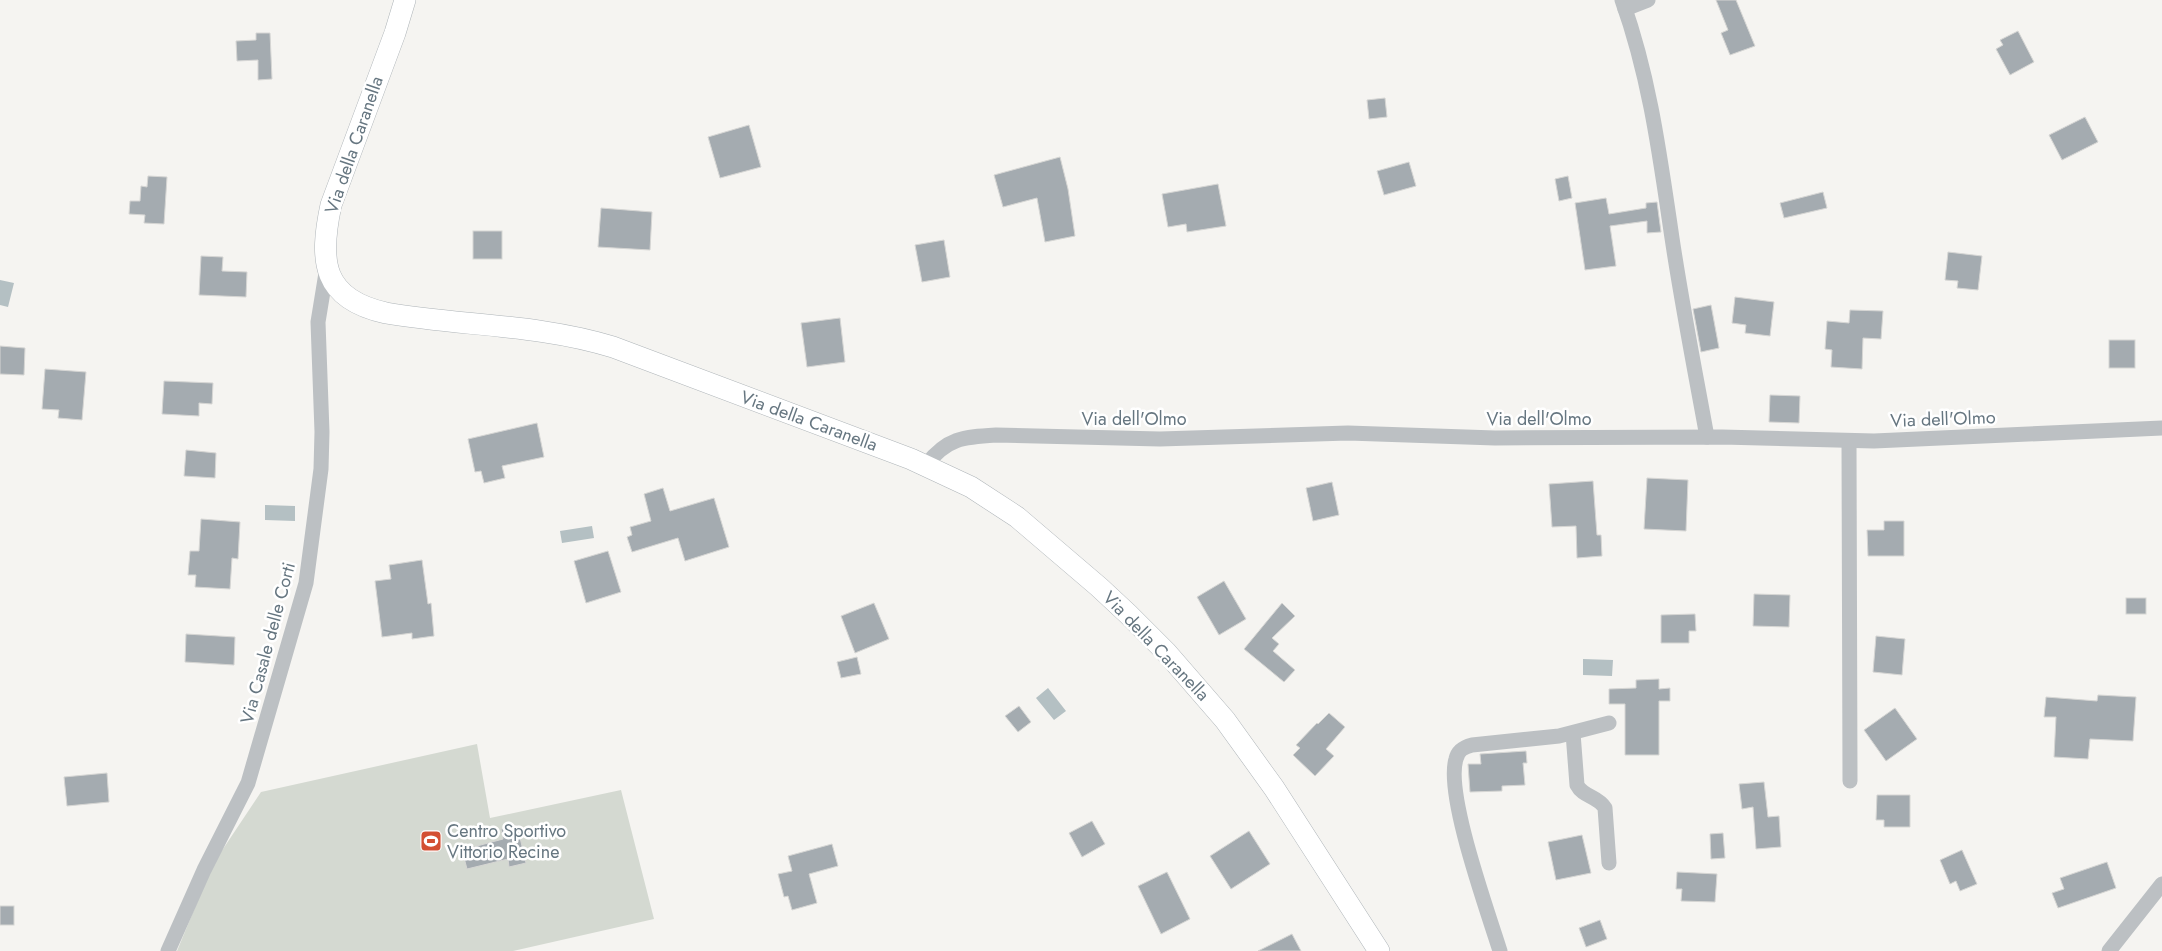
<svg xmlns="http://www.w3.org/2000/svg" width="2162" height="951" font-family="Jost,sans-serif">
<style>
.green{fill:#d4d9d1}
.water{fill:#b4c0c3}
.building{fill:#a4abb0;stroke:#d6d6d4}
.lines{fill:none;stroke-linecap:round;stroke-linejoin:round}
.secondary-casing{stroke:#aeb4b8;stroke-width:22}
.minor{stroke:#bcc0c3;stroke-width:15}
.secondary{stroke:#fff;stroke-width:21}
.labels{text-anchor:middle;stroke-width:5;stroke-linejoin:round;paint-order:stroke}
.street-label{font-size:18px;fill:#667680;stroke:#fff}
.poi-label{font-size:18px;fill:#667680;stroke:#fff;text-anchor:start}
</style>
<rect width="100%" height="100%" fill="#f5f4f1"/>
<path class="green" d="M477,744L490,818L621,790L654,919L513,951H177L213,864L261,792Z"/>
<g class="water">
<path d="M0,280L14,283L8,307L0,305Z"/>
<path d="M265,505L295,506V521L265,520Z"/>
<path d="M592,526L594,538L562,543L560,531Z"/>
<path d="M1583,659L1613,660L1612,676L1583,675Z"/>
<path d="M1048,688L1066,711L1054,720L1036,698Z"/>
</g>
<g class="building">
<path d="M1716,0H1736L1755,46L1730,55L1721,33L1728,30Z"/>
<path d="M2018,31L2034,62L2010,75L1996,49L2003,45L2000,40Z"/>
<path d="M256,33H270L272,79L258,80V60L237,61L236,41L256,40Z"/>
<path d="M1385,98L1387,117L1369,119L1367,100Z"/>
<path d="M2085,117L2098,142L2062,160L2049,135Z"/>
<path d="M749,125L761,167L720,178L708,137Z"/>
<path d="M1060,157L1068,189L1075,236L1045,242L1037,198L1003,207L994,175Z"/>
<path d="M1409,162L1416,186L1384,195L1377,171Z"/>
<path d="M148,176L167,177L164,224L144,223L145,215L129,214L130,201H140L141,186L147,187Z"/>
<path d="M1568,176L1572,198L1559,201L1555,179Z"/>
<path d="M1218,184L1226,226L1187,232L1186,224L1168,227L1162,194Z"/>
<path d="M1823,192L1827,208L1784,218L1780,203Z"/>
<path d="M1606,198L1609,214L1646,208V203L1657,202L1661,232L1647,233V221L1610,226L1616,266L1585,270L1575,203Z"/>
<path d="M601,208L652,212L650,250L598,247Z"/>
<rect x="473" y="231" width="29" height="28"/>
<path d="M944,240L950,277L922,282L915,245Z"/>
<path d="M1948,252L1982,256L1978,290L1957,288L1958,281L1945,280Z"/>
<path d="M201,256L223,257L222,271L247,272L246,297L199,295Z"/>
<path d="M1735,297L1774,302L1770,336L1745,333L1746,325L1732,323Z"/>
<path d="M1711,305L1719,348L1701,352L1693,309Z"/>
<path d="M1850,310L1883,311L1881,339L1863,338L1862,369L1831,367L1832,350L1825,349L1827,321L1849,323Z"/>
<path d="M840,318L845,362L807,367L801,323Z"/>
<rect x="2109" y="340" width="26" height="28"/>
<path d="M0,346L25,348L24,375L0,374Z"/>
<path d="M45,369L86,372L82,420L58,418L59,410L42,409Z"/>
<path d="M164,381L213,383L212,404L199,403V416L162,414Z"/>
<path d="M1770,395L1800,396L1799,423L1769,422Z"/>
<path d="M537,423L544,457L502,466L505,478L484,483L481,471L475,472L468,439Z"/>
<path d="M186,450L216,453L215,478L184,476Z"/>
<path d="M1647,478L1688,480L1686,531L1644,529Z"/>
<path d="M1593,481L1597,535H1601L1602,556L1577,558L1576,526L1552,527L1549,484Z"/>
<path d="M1332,482L1339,515L1313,521L1306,488Z"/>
<path d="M663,488L670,511L714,498L729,547L685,561L678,538L632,552L627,537L632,535L630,527L651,521L644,494Z"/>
<path d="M201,519L240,522L238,559L232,558L230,589L195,587L196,575H188L190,551H199Z"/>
<path d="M1884,521H1904V556H1868L1867,530H1884Z"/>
<path d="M608,551L621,592L586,603L574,561Z"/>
<path d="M422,560L428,604L431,603L434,636L412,639V633L382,637L375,581L391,579L389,565Z"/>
<path d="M1224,581L1246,619L1219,635L1197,597Z"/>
<path d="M1754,594L1790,595L1789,627L1753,626Z"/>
<rect x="2126" y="598" width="20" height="16"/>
<path d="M874,603L889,639L855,653L841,616Z"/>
<path d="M1282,603L1295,616L1272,638L1279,644L1273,651L1295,670L1284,682L1244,649Z"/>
<path d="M1695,614L1696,631H1689V643H1661V615Z"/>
<path d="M186,634L235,637L234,665L185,662Z"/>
<path d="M1876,636L1905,639L1902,675L1873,672Z"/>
<path d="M857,657L861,674L841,678L837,662Z"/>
<path d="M1659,679V689L1670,688V701H1659V755H1625V704H1609V689L1636,688V680Z"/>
<path d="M2098,695L2136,697L2133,741L2090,739L2088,759L2054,757L2056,717H2044L2046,697L2097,701Z"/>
<path d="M1019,706L1031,722L1018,732L1005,716Z"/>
<path d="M1895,708L1917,739L1886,761L1864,730Z"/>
<path d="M1329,713L1345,727L1326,749L1334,756L1315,776L1293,755L1300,748L1296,745L1317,723L1318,724Z"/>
<path d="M1526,751L1527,763H1523L1525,785L1502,786V791L1470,792L1468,764H1481L1480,754Z"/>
<path d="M107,773L109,802L67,806L64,777Z"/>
<path d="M1764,782L1768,817L1779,816L1781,847L1756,849L1753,807L1742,809L1739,784Z"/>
<path d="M1877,795H1910V827H1884V820H1876Z"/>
<path d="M1092,821L1105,844L1082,857L1069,833Z"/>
<path d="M517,825L526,863L509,867L508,859L467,869L462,850L503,839L501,829Z"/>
<path d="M1249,831L1270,864L1231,889L1210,856Z"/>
<path d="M1723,833L1725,858L1711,859L1710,834Z"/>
<path d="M1582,835L1591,873L1556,880L1548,842Z"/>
<path d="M832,844L838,866L809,874L817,903L792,910L788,896L784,897L778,874L792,871L788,856Z"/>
<path d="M1962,850L1977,884L1960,891L1956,881L1950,884L1940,860Z"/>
<path d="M2107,862L2116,888L2058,908L2052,893L2064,889L2060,878Z"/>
<path d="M1167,872L1190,919L1161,934L1138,886Z"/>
<path d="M1677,872L1717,874L1715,902L1681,901L1682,889H1676Z"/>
<rect x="0" y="906" width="14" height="19"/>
<path d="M1600,920L1607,939L1586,947L1579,928Z"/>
<path d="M1292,934L1301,951H1258Z"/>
</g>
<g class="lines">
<g class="secondary-casing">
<path id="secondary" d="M405,0L395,33L331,205C319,261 322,299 386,313C461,326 539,324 613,347L911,459L971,487L1017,517L1099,587L1128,614L1166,652L1225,720L1274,788L1379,951"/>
</g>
<g class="minor">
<path d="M1622,0C1650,78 1660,157 1672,238C1682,305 1695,371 1707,437"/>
<path d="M1625,9L1648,0"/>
<path d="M1849,441L1850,781"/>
<path d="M926,465C947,438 963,437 996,435L1160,439L1348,433L1495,438L1722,437L1874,441L2162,428"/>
<path d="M1573,733L1577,785C1583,797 1598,796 1605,808L1609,863"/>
<path d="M168,951L204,870L248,783L306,583L321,469L322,432L318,322L327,267"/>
<path d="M1500,951C1488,912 1445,794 1456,759C1458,750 1464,747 1472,745L1559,736L1609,723"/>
<path d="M2109,951L2162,884"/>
</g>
<use href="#secondary" class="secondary"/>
</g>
<defs>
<g id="stadium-square" transform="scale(1.125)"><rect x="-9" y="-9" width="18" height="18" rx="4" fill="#d34f32" stroke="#fff"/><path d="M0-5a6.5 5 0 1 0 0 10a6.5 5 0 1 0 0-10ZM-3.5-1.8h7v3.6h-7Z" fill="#fff"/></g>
</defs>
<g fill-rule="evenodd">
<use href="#stadium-square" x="431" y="841"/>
</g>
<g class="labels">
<g class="street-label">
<text transform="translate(354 145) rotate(-71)" y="6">Via della Caranella</text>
<text x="1134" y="425">Via dell'Olmo</text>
<text x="1539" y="425">Via dell'Olmo</text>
<text transform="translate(1943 419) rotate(-2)" y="6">Via dell'Olmo</text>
<text transform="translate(809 421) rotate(20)" y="6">Via della Caranella</text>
<text transform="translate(268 643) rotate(-75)" y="6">Via Casale delle Corti</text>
<text transform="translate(1156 646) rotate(46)" y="6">Via della Caranella</text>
</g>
<g class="poi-label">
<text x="447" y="837">Centro Sportivo<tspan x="447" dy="21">Vittorio Recine</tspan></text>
</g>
</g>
</svg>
